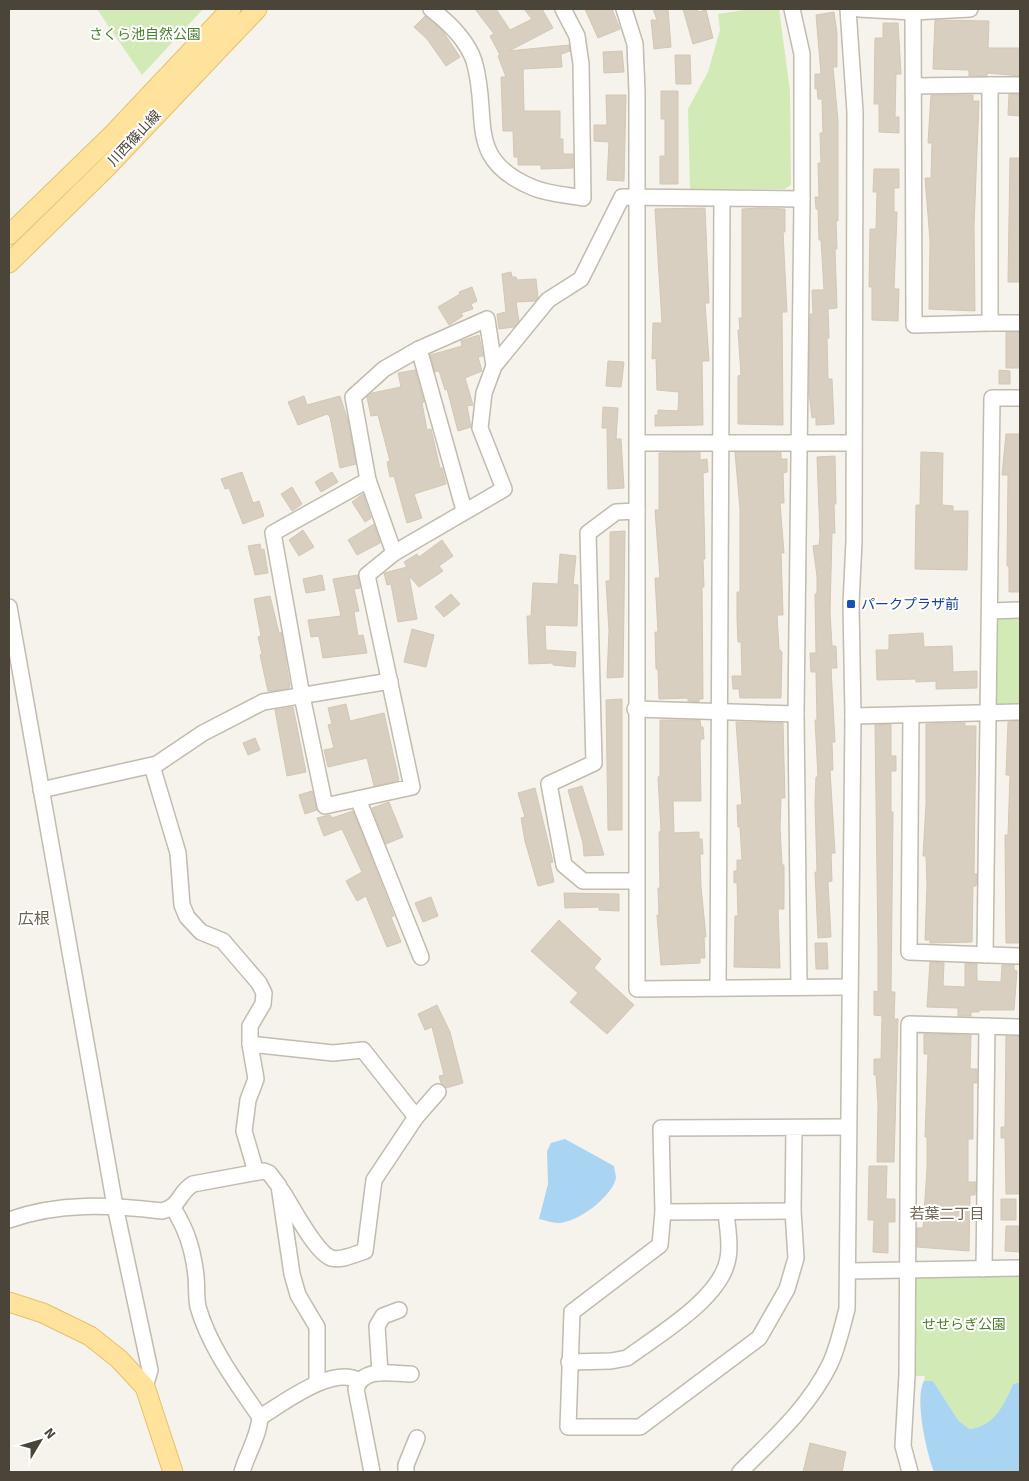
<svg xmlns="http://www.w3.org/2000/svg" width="1029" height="1481" font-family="'Source Sans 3','Noto Sans JP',sans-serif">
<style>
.green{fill:#d2eab5}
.water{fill:#a9d4f2}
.building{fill:#d8cfc1;stroke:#d3c7b4}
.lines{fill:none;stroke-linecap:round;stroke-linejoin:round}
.minor-casing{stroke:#c2bbae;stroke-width:18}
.major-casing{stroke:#e6c16a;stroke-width:21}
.minor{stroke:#fff;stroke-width:15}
.major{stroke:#ffe39c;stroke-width:19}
.transit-dot{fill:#1a4fb4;stroke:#fff;stroke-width:2}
.labels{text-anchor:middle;stroke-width:4;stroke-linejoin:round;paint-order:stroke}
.park-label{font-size:14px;fill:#4a7f2a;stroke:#fff}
.street-label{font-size:14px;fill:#4b4439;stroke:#fff}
.transit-label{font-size:14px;fill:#164399;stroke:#fff;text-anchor:start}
.neighbourhood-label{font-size:15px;fill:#6e6250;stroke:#fff}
.quarter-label{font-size:16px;fill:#6e6250;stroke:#fff}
</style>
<rect width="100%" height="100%" fill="#f6f3ec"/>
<g class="green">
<path d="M97,9H203L142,75Z"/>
<path d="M750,9H779L790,91L791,185L785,189H690L688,109L708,72L720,30L718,14Z"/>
<path d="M1020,610V712L988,713L990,611Z"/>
<path d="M922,1274L1020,1275V1382L1013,1384C1004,1405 995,1427 969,1429L958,1420L933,1381H924L925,1376H913L912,1281Z"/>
</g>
<g class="water">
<path d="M565,1139L614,1166C614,1169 616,1175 616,1178C612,1197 577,1223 558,1223C552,1223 545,1220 539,1219L548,1184L547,1151L551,1143Z"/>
<path d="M924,1381H933L958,1420L969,1429C994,1427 1004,1405 1013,1384L1020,1382V1472H934C927,1454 914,1399 924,1381Z"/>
</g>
<g class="building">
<path d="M475,9H496L510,30L532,19L524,9H542L553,28L509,51L569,45L570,51L559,55H561L562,67L523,69L524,111H560V139H563V154H573V168L541,169V165H518V157H514L513,131H503L501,77H506L498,56L500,55L490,36L494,34Z"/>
<path d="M585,9H612L620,29L598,38Z"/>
<path d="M653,9H668L671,47L654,49L651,20H657Z"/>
<path d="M683,9H697L698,12L706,10L713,38L693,44Z"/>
<path d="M834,12L837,33V67H833L838,121V221H836L837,249H835L837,308L828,309L829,338H827L828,379H832L834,424L816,425V417L812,418L809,393L810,314H813L812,290H824L821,240H819L818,209H816L815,197H819L818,163H821L820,133H823L822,99H818L817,88L815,89V74H821L816,15Z"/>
<path d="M425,16L442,30L460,57L446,66L427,39L414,27Z"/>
<path d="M935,20L989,21L988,48H1020V76L987,73V76H969V70L933,69Z"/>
<path d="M883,23H898L901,74H896L895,117H899V133L879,132V104H874L875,38H883Z"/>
<path d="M622,51L624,72L604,73L603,52Z"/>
<path d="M675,55H690L691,84H676Z"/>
<path d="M661,91H678V184H660V156H665V119H661Z"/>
<path d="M1009,94H1020V116L1008,115Z"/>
<path d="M606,95H626L624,181L607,180L609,142L594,141V125H607Z"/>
<path d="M931,95H973V101H979L974,226L975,311L929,309L930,240L925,178H931L932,143H928Z"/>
<path d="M1010,158H1020V282H1008Z"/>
<path d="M874,169H899V188H894V212H897V215L894,289H899L898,321L872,320V287H869L870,229H876L877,192H873Z"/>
<path d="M705,208L709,303H705L709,361H702L703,425L655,426V415H658V410L678,411L679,392L657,390L656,358L652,359L653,323H662L655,209Z"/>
<path d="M759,208L785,209V232H783L787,312H782L783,425L738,424V376L741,375L738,330H740L739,318H742V209Z"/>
<path d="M511,272L512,277H516L517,280L536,279L538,298L535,301L516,302L519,321L514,327L499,329L497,314L506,312L502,274Z"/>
<path d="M472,287L477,301L471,304L473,309L461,313L463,316L449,325L438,307L460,294L459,292Z"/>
<rect x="1006" y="332" width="14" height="36"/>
<path d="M479,335L483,356L478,357L482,371L465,378L473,405L467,406L471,427L458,431L447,389L445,390L439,371L435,372L430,355L462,346L461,341Z"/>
<path d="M608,361L624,362L621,387L606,386Z"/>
<path d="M415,370L424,402L422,403L427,430L431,429L440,468H442L446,484L414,494L422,518L407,523L394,476L390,477L387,462L390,461L378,415L371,416L367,397L372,393L401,387L398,373Z"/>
<path d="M999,370L1010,371V384H999Z"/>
<path d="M304,396L307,405L340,396L348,421L356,464L340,468L330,417L327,414L298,425L288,402Z"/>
<path d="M603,407L618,408L616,439H621L624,488L608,489L607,428H602Z"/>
<path d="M1006,434H1020V592H1009V566H1007L1008,475H1002Z"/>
<path d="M700,452V460L707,459L708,472L703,473L705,559H703L704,587H702L703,699H699V702L688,701V698L659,699L658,669H656L655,632H658L655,578H660L655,510H659V453Z"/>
<path d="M735,452H781V459H787V472L783,473L784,503H780L784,553H781L783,615H777L779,649L782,652L781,698H740L739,689H733L732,676H742L741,642H738L737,619V592H740V509Z"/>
<path d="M921,452L943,453L942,505L953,506V511H968L967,570L915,569L916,505H920Z"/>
<path d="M835,456L836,504H834L835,533H832L830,612L832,646H836L837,668H831L835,742H832L833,770H830L835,853H831L832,881L828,882L831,937L818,938L815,872H817L815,803L816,777H818L815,720H817L816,672H811L810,653H816L815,594H817V576L813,546L819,545L820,536L817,457Z"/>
<path d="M242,472L253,503L259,501L264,516L243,524L229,488L225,489L221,479Z"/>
<path d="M332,472L338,482L321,492L315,482Z"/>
<path d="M292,487L302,504L292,511L281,494Z"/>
<path d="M363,494L371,518L365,522L352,502Z"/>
<path d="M374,524L380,543L357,555L348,540Z"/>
<path d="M303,530L314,547L299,556L289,540Z"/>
<path d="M625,531L623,677L607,678L609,631L606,581H610V532Z"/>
<path d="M442,540L453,556L439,566L443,571L419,587L409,576L417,619L398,622L391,584L387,585L384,573L407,567L404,562L417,554L419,557Z"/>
<path d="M260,544L261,550L264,549L268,573L255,575L248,546Z"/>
<path d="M560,554L576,556L573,584L578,585L577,626L545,625L546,650L576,652L575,667L553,665V663L529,664L527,616H531L533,583L558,584Z"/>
<path d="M322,575L325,590L306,593L303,579Z"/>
<path d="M358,575L360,588L354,589L359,611L354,612L358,636L363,635L367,653L323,658L319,636L311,637L308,620L341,616L333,579Z"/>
<path d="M451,594L460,604L444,617L435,607Z"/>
<path d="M270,596L279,633L281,632L290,686L289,688L271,691H268L260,655L262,654L258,637L261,636L254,599Z"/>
<path d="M412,629L434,635L426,667L404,662Z"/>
<path d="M923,633L924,647L952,646L953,672L977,671V688L936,689V681L916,682V679L877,680L876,650H889V635Z"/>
<path d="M622,699V830H608L606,700Z"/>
<path d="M346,704L350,721L384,713L399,780L374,786L367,758L328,767L324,750L334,748L328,725L332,724L328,708Z"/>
<path d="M293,707L306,772L287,776L275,710Z"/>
<path d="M660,720H700L701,727H703L704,739H701L700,743L701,801H673L674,833L699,832V839H702L703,854H700L701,887L706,937H704L705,958H700V963L661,965L657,915H659L658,888H660L659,832L661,831L658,777L660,776Z"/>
<path d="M1020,721V943H1006L1005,835H1008L1010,775H1006L1008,722Z"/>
<path d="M736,722L783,723L785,798H781L780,827L782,865H784V909H778L780,968L734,967L735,916H738L737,882L734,883V871H737V860H742L740,827H738L737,805H742Z"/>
<path d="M965,723V726H976L974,874H977L976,886H973L972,942L930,943V940H925L927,886L926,856H923L926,804V724Z"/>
<path d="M891,724V756H896V771H891V812H893L891,992H895L894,1019H898L894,1162H877L878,1104L876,1075H874V1059H881L882,1016L874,1015V991L878,992V949L875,725Z"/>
<path d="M255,738L260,750L248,755L243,743Z"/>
<path d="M582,786L604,855L584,856L583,843L568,790Z"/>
<path d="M535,788L553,862L550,863L554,882L538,886L525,841L521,818L525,817L518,793Z"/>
<path d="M312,791L317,810L305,814L299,795Z"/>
<path d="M389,802L403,837L386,844L372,808Z"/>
<path d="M353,811L394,916L391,917L401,942L387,947L366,896L357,901L346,881L362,872L342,829L324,836L317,818L330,815L332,818Z"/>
<path d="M564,893L619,894V911L599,910V907L565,908Z"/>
<path d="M431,897L438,916L423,922L415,903Z"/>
<path d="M559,920L601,959L594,968L634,1005L607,1034L570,1002L578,993L531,951Z"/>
<path d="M815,943H827L828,969H816Z"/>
<path d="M930,962L944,963L943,986L965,987V963L977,964V981L1001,982L1002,965H1014V970L1017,971L1014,1010H979V1012H971V1016H958V1008L927,1007Z"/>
<path d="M437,1005L450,1032L463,1083L446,1088L441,1083L439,1076L444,1075L432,1027L425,1030L418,1014Z"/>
<path d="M924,1034L971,1035L970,1069H977V1083H973V1139H968V1182H976L975,1195H970L969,1251L917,1247V1228H923L927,1169V1137H925L928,1054H924Z"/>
<path d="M1006,1036H1020V1194H1006L1005,1138H1001V1127H1005Z"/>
<path d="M869,1166H887L886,1199H895V1222H888V1253L873,1252L874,1220H868Z"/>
<rect x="1001" y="1199" width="15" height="21"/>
<path d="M1006,1226H1019V1252L1005,1251Z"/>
<path d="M810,1443L846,1452L842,1472H803Z"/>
</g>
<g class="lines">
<g class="minor-casing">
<g id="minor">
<path d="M431,9C448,22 467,40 474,61C491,118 463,159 534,188C549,194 567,195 583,198L581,64L577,36L563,9"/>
<path d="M624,9L635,44L637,92V989L849,987"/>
<path d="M859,9L913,12L970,9"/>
<path d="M913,12L914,325L990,323V85L913,86"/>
<path d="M990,85H1020"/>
<path d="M990,323H1020"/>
<path d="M419,349L464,510"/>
<path d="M494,366L487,319L419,349L384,369L353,397L368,480L273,533L302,696L325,806L412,787L367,575L394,553L504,489L480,428L484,393L494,366L548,300L581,279L622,197L802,199V54L792,9"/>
<path d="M638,443H854"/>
<path d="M368,480L394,553"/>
<path d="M9,607L115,1206L150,1370L145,1387"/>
<path d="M990,611L1020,610"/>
<path d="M635,709L796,714"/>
<path d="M911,715L909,952L1020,956"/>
<path d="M853,716L1020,712"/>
<path d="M152,766L178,853L182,905L187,917L201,932L223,941L259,983L264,993L263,1004L250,1026V1044L256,1079L248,1100L244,1131L256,1172"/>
<path d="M41,790L157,764L203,733L263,702L390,681"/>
<path d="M358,799L421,957"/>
<path d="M636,881H583L564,865L549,784L594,763L588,533L616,512L637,511"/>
<path d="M985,955L992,398H1020"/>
<path d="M799,987L796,714L802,199"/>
<path d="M718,988L722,199"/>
<path d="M250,1044L333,1053L363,1050L416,1117"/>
<path d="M794,1129L793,1211L796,1258L787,1289L759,1338L640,1427H568L572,1312L660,1245L663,1212L661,1128L847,1127"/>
<path d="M282,1191C292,1206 315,1252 331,1258C342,1261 355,1254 365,1251L374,1180L416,1117L438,1092"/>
<path d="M173,1208C187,1230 193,1250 196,1276C197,1286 196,1297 198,1307C210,1348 236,1382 260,1417C259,1436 247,1454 242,1472"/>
<path d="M663,1212L793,1211"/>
<path d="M9,1220C59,1202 110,1205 162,1211C181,1206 178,1193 193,1184L264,1171L269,1173L279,1186L292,1274L298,1295L317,1327V1383"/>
<path d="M984,1269L987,1026"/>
<path d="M849,1271L1020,1268"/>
<path d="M569,1362L611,1361L627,1358C658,1335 722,1298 728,1258C731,1244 727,1226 726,1212"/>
<path d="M380,1373L377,1326L383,1316L399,1310"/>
<path d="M260,1417C284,1403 331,1366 358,1380"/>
<path d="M372,1472L356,1389C363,1366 392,1374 411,1374"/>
<path d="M406,1472V1465L417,1438"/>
<path d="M740,1472C774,1438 809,1407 830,1364C838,1347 842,1327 847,1309L853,716L851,604L854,541L855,112L848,9"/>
<path d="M910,1472L903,1446L907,1375L909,1024L1020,1027"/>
</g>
</g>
<g class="major-casing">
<g id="major">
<path d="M9,235L114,133L231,9"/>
<path d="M9,263L107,167L257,9"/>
<path d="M9,1302L43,1313L90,1336L119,1359L145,1387L173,1472"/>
</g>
</g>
<use href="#minor" class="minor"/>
<use href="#major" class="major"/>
</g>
<rect class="transit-dot" x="846" y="599" width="10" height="10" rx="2.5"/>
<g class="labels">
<g class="park-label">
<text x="145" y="39">さくら池自然公園</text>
<text x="964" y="1329">せせらぎ公園</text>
</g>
<g class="street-label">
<text transform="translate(134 138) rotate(-47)" y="5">川西篠山線</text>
</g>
<g class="transit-label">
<text x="861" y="609">パークプラザ前</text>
</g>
<g class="neighbourhood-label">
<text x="947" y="1219">若葉二丁目</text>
</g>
<g class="quarter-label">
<text x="34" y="924">広根</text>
</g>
</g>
<rect width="1029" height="1481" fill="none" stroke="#4b4439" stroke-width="20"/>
<g transform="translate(40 1441) rotate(52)" stroke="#ffffff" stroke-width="4" paint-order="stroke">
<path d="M0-4L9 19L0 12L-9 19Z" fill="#4b4439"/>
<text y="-8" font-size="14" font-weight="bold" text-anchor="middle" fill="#4b4439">N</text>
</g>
</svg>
